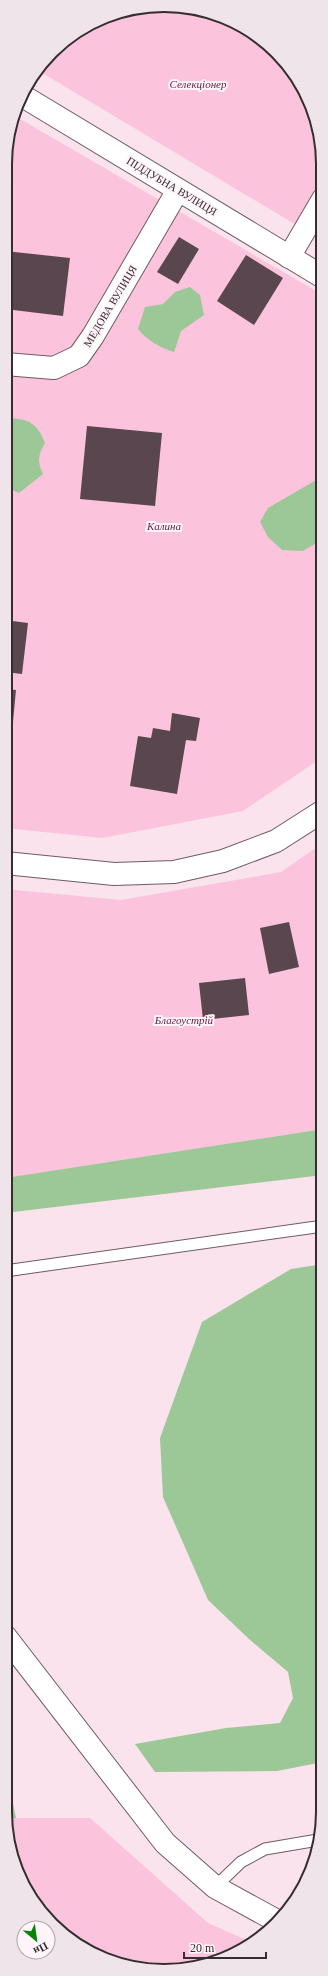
<svg xmlns="http://www.w3.org/2000/svg" width="328" height="1976" font-family="Georgia,serif">
<style>
.green{fill:#fbc3dc}
.water{fill:#9cc898}
.building{fill:#59464e}
.lines{fill:none;stroke-linecap:round;stroke-linejoin:round}
.lane-casing{stroke:#6f5b64;stroke-width:13}
.street-casing{stroke:#6f5b64;stroke-width:24}
.secondary-casing{stroke:#6f5b64;stroke-width:24}
.lane{stroke:#fff;stroke-width:11}
.street{stroke:#fff;stroke-width:22}
.secondary{stroke:#fff;stroke-width:22}
.labels{text-anchor:middle;stroke-width:4;stroke-linejoin:round;paint-order:stroke}
.park-label{font-size:11px;font-style:italic;fill:#621b42;stroke:#fef4f9}
.street-label{font-size:11px;fill:#362d31;stroke:#fef4f9}
.rim{fill:none;stroke:#362d31;stroke-width:2}
</style>
<rect width="100%" height="100%" fill="#fbe3ed"/>
<g class="green">
<path d="M175,5L225,17L276,51L307,94L323,153V241L39,71L59,44L113,13Z"/>
<path d="M15,116L323,295V757L243,811L102,838L5,828V153Z"/>
<path d="M323,843V1129L5,1178V889L121,900L281,872Z"/>
<path d="M16,1818H90L208,1923L251,1942L215,1962L154,1971L94,1955L51,1924L17,1873L6,1819Z"/>
</g>
<g class="water">
<path d="M190,287L200,295L204,315L181,331L174,352C160,348 147,340 138,329L145,307L163,304L175,292Z"/>
<path d="M8,418C29,419 37,423 45,443C38,455 37,461 43,474L19,493L8,488L5,483V420Z"/>
<path d="M323,476V539L303,551L282,550L268,537L260,522L268,508Z"/>
<path d="M323,1129V1175L5,1213V1178Z"/>
<path d="M323,1264V1762L277,1771L155,1772L135,1744L226,1728L280,1723L293,1698L288,1672L249,1639L208,1600L163,1497L160,1438L202,1322L291,1269Z"/>
<path d="M5,1792L11,1793L16,1818L6,1819Z"/>
</g>
<g class="building">
<path d="M179,237L199,249L178,284L157,272Z"/>
<path d="M5,251L70,258L63,316L5,309Z"/>
<path d="M246,255L283,278L254,325L217,301Z"/>
<path d="M87,426L162,433L155,506L80,499Z"/>
<path d="M5,620L28,623L22,674L5,672Z"/>
<path d="M5,689L16,690L6,796H5Z"/>
<path d="M172,713L200,718L196,741L186,740L177,794L130,786L138,736L151,738L153,728L170,731Z"/>
<path d="M289,922L299,967L269,974L260,928Z"/>
<path d="M245,978L249,1015L203,1020L199,983Z"/>
</g>
<g class="lines">
<g class="lane-casing">
<g id="lane">
<path d="M5,1271L323,1226"/>
<path d="M215,1887L241,1862L265,1849L318,1840"/>
</g>
</g>
<g class="street-casing">
<g id="street">
<path d="M21,95L323,277"/>
<path d="M289,257L323,199"/>
<path d="M5,364L54,368L79,356L93,336L178,190"/>
<path d="M5,1636L165,1843L215,1887L277,1921"/>
</g>
</g>
<g class="secondary-casing">
<path id="secondary" d="M5,863L114,874L174,872L223,861L276,841L323,811"/>
</g>
<use href="#lane" class="lane"/>
<use href="#street" class="street"/>
<use href="#secondary" class="secondary"/>
</g>
<g class="labels">
<g class="park-label">
<text x="198" y="88">Селекціонер</text>
<text x="164" y="530">Калина</text>
<text x="184" y="1024">Благоустрій</text>
</g>
<g class="street-label">
<text transform="translate(172 186) rotate(31)" y="4">ПІДДУБНА ВУЛИЦЯ</text>
<text transform="translate(110 306) rotate(-59)" y="4">МЕДОВА ВУЛИЦЯ</text>
</g>
</g>
<path d="M0 0H328V1976H0ZM164 12H164A152 152 0 0 1 316 164V1812A152 152 0 0 1 164 1964H164A152 152 0 0 1 12 1812V164A152 152 0 0 1 164 12Z" fill="#eee4e9" fill-rule="evenodd"/>
<path class="rim" d="M164 12H164A152 152 0 0 1 316 164V1812A152 152 0 0 1 164 1964H164A152 152 0 0 1 12 1812V164A152 152 0 0 1 164 12Z"/>
<g transform="translate(36 1940) rotate(151)"><circle r="19" fill="#fef4f9" stroke="#aea4a9"/>
<path d="M0-3L7 15L0 10L-7 15Z" fill="#048504"/>
<text y="-6" font-size="11" font-weight="bold" text-anchor="middle" fill="#362d31">Пн</text>
</g>
<path d="M184 1952v6h82v-6" fill="none" stroke="#362d31" stroke-width="2"/>
<text x="190" y="1952" font-size="12" fill="#362d31" stroke="#fef4f9" stroke-width="3" paint-order="stroke">20 m</text>
</svg>
